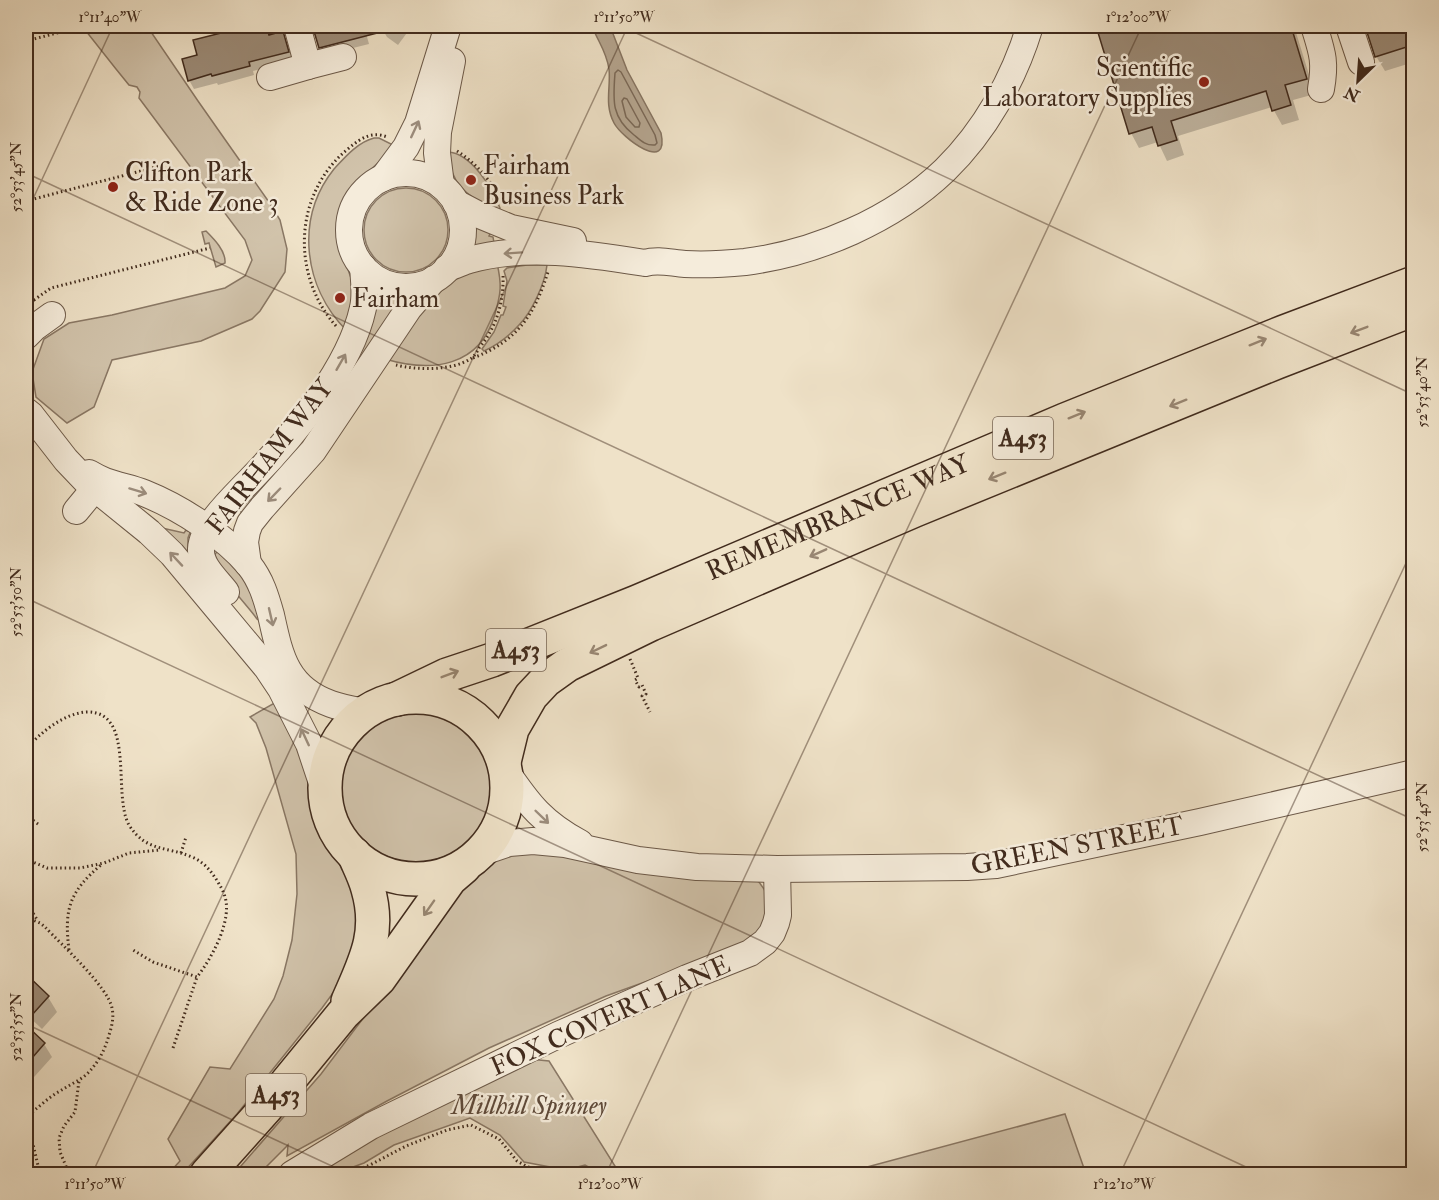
<svg xmlns="http://www.w3.org/2000/svg" width="1439" height="1200" font-family="'IM FELL Double Pica',serif">
<style>
.green{fill:#d1c3ab;stroke:#897764;stroke-width:1.5}
.water{fill:#b4a48e;stroke:#867461;stroke-width:1.5}
.shadow{fill:#0003}
.lines{fill:none;stroke-linecap:round;stroke-linejoin:round}
.shore{stroke:#7a6856;stroke-width:1.5}
.building{fill:#9b8a76;stroke:#412b1d;stroke-width:1.5}
.minor-casing{stroke:#6c5948;stroke-width:28}
.highway-casing{stroke:#412b1d;stroke-width:36}
.path{stroke:#412b1d;stroke-width:3;stroke-dasharray:1.5 3;stroke-linecap:butt}
.minor{stroke:#f5ecdb;stroke-width:26}
.highway{stroke:#efe2c8;stroke-width:33}
.oneway{stroke:#9b8c7c}
.oneway2{stroke:#988672}
.ticks{fill:none;stroke:#412b1d;stroke-width:1.5;stroke-opacity:0.45}
.poi-dot{fill:#8f2418;stroke:#f5ecdb;stroke-width:2}
.labels{text-anchor:middle;stroke-width:5;stroke-linejoin:round;paint-order:stroke}
.shield{fill:#f5ecdb;stroke:#776556;stroke-width:1.5}
.shield-label{font-size:24px;font-weight:bold;fill:#412b1d}
.poi-label{font-size:26px;fill:#412b1d;stroke:#f5ecdb;text-anchor:start}
.street-label{font-size:26px;fill:#412b1d;stroke:#f5ecdb}
.park-label{font-size:26px;font-style:italic;fill:#5e4939;stroke:#f5ecdb}
.neatline{fill:none;stroke:#412b1d;stroke-width:2}
.ticks-label{font-size:15px;text-anchor:middle;fill:#412b1d}
</style>
<rect width="100%" height="100%" fill="#efe2c8"/>
<filter id="stains"><feTurbulence type="fractalNoise" baseFrequency=".00333" numOctaves="4"/><feColorMatrix values="0 0 0 0 .2 0 0 0 0 .09 0 0 0 0 .02 0 0 0 .5 -.17"/></filter>
<radialGradient id="worn" r=".72"><stop offset=".6" stop-color="#630" stop-opacity="0"/><stop offset="1" stop-color="#630" stop-opacity=".3"/></radialGradient>
<g class="green">
<path d="M82,26H147L198,101L271,205L280,220L287,249L285,272L260,311L252,319L201,341L112,360L94,407L67,423L36,397L32,372L44,339L69,323L112,315L225,288L245,276L252,260L245,240L139,98L140,92L137,87L129,85L116,69Z"/>
<path d="M374,138H379L393,145L380,161L351,188L340,209L337,227L339,244L351,278L353,291L346,330C303,286 295,218 334,169C345,157 358,142 374,138Z"/>
<path d="M448,152C471,153 493,189 500,208L498,213C470,196 451,189 448,152Z"/>
<circle cx="406" cy="230" r="42"/>
<path d="M474,225L492,229L489,236L493,237L494,243L475,247L473,245Z"/>
<path d="M206,231C214,239 226,251 225,263L216,267L209,243L205,244L202,232Z"/>
<path d="M497,263C502,285 501,293 495,314C480,367 432,373 385,359C404,331 427,296 457,277C468,270 485,267 497,263Z"/>
<path d="M527,265H547C545,283 532,312 519,325C509,336 497,345 484,351L482,349L494,332L501,315H503L506,307L503,306L507,281L504,271L507,268Z"/>
<path d="M377,293L401,300L305,448L243,514L236,507Z"/>
<path d="M162,528L184,533L186,530L188,531L189,529L191,530L188,538V555Z"/>
<path d="M217,552L220,553L247,581L260,621L257,619C244,601 218,577 215,554Z"/>
<path d="M278,701L297,741L310,782L314,811L321,829L325,838L335,853L347,867L363,912L350,970L322,1008L237,1114L182,1174H168L180,1161L168,1139L210,1067L230,1069L274,999L283,976L292,940L297,894L296,854L266,748L256,723L250,717Z"/>
<circle cx="416" cy="786" r="76"/>
<path d="M530,849L750,877L759,882L764,889L768,898L767,920L745,946L606,996L489,1048L387,1101L287,1156L288,1145L259,1174H234L321,1074L464,885C488,863 498,856 530,849Z"/>
<path d="M529,1059L549,1061L620,1174H600V1173L585,1165L566,1170L524,1162L500,1135L470,1118L394,1145L364,1163L334,1174H307L354,1144Z"/>
<path d="M1065,1114L1086,1174H841Z"/>
</g>
<path class="water" d="M592,26H610L627,70L661,133C670,174 622,138 614,123C604,104 611,88 609,69C606,50 598,42 592,26Z"/>
<g class="shadow">
<path d="M248,26H268L271,36L282,33L287,42L293,61L253,71L254,75L218,85L217,83L194,89L189,80L198,56L249,27Z"/>
<path d="M328,26H364L369,44L325,55L320,47L315,29Z"/>
<path d="M382,26H412L398,45L387,37L381,27Z"/>
<path d="M1097,26H1294L1315,94L1293,100L1299,120L1282,125L1272,107L1178,136L1184,155L1167,161L1158,142L1139,148L1131,133Z"/>
<path d="M1366,26H1414V62L1385,71L1376,56Z"/>
<path d="M26,976L48,997L57,1012L42,1029L26,1014Z"/>
<path d="M26,1027L44,1044L52,1057L26,1086Z"/>
</g>
<g class="lines">
<g class="shore">
<path d="M618,70L621,72L655,135L657,143L655,145C646,146 640,140 634,135C611,117 613,100 615,73Z"/>
<path d="M624,98L627,99L640,123L639,127H635L626,117L622,101Z"/>
</g>
</g>
<g class="building">
<path d="M249,26H266L269,35L283,31L289,52L249,62L250,66L212,76L211,74L188,81L182,59L197,55L193,40Z"/>
<path d="M322,26H388L389,30L319,48L313,28Z"/>
<path d="M1096,26H1291L1307,79L1285,85L1291,105L1272,111L1266,91L1171,121L1177,140L1158,146L1152,127L1129,134Z"/>
<path d="M1365,26H1413V45L1375,57Z"/>
<path d="M26,974L49,996L32,1015L26,1009Z"/>
<path d="M26,1025L45,1043L26,1065Z"/>
</g>
<g class="lines">
<g class="minor-casing">
<g id="minor">
<path d="M297,26L308,66L343,57"/>
<path d="M1314,26C1322,52 1326,61 1321,89"/>
<path d="M1349,26L1361,62"/>
<path d="M270,77L308,66"/>
<circle cx="406" cy="230" r="57"/>
<path d="M383,178L406,147L418,123L448,26"/>
<path d="M441,185L437,153L438,132L452,61"/>
<path d="M456,203L477,214L511,228L573,241"/>
<path d="M447,268C455,266 462,262 469,260C526,244 588,254 645,263C658,259 671,263 685,264C705,265 725,264 745,262C816,253 893,220 945,170C985,131 1014,79 1030,26"/>
<path d="M26,336L34,328L52,315"/>
<path d="M26,411L31,415L66,460L86,481L149,532L172,554L267,668L281,689L309,744L325,792"/>
<path d="M89,473C94,476 100,479 105,481C118,486 132,488 144,493C179,507 225,536 249,565C261,580 266,597 271,615C280,656 286,688 331,704C342,708 355,710 366,712"/>
<path d="M76,511L95,488"/>
<path d="M248,564L245,542L247,531L250,523L262,508L313,451L409,308L434,279"/>
<path d="M226,592C217,580 200,566 201,549C202,526 235,496 251,479C293,436 350,368 363,308C366,295 364,280 363,267"/>
<path d="M506,771C529,805 543,823 580,843"/>
<path d="M480,853L509,843L533,841L565,844L638,860L697,867L777,869L967,867L996,865L1200,822L1414,773"/>
<path d="M292,1174L371,1126L558,1035L687,978L750,953L765,942L772,933L776,923L778,915L777,869"/>
</g>
</g>
<g class="highway-casing">
<g id="highway">
<circle cx="416" cy="788" r="91"/>
<path id="s1" d="M397,699L447,675L492,660L637,602L1065,420L1284,332L1414,283"/>
<path d="M504,762L512,729L531,696L546,680L567,665L651,624L915,510L1277,362L1414,309"/>
<path d="M348,1001C365,962 381,933 368,889C365,877 359,866 354,854"/>
<path d="M207,1174L266,1108L343,1014L379,979L450,879L464,867"/>
</g>
</g>
<g class="path">
<path d="M26,41L61,32L67,28"/>
<path d="M457,151C476,163 492,181 501,202"/>
<path d="M26,201L160,166"/>
<path d="M26,289L34,300L51,288L210,248"/>
<path d="M336,326C290,274 294,192 349,148C361,138 372,131 387,137"/>
<path d="M473,358C517,341 534,316 548,272"/>
<path d="M396,365C416,370 452,371 470,359C474,357 477,352 479,348C497,327 504,301 503,274"/>
<path d="M630,659L638,678L635,680L639,687L642,685L646,694L642,696L650,712"/>
<path d="M26,749C40,733 64,713 87,712C136,711 112,795 129,825C146,852 166,846 192,857C204,862 211,871 218,882C220,886 223,890 224,894C234,918 212,958 197,977L153,962L133,950"/>
<path d="M26,815L38,824"/>
<path d="M181,853L186,837"/>
<path d="M26,859L47,868H80L104,863L129,853L160,850"/>
<path d="M26,902L38,921"/>
<path d="M26,917L40,923L45,927C61,944 108,987 112,1008C114,1017 112,1026 109,1035C105,1050 98,1063 87,1074C79,1081 69,1085 60,1091C49,1097 40,1106 31,1113L32,1140L40,1174"/>
<path d="M69,950C64,909 69,892 102,864"/>
<path d="M173,1048L197,977"/>
<path d="M68,1171L60,1152L59,1138L64,1126L75,1112L79,1081"/>
<path d="M346,1174L370,1165L406,1146L447,1130L471,1125L499,1139L517,1161L528,1167L546,1170L559,1174"/>
</g>
<use href="#minor" class="minor"/>
<use href="#highway" class="highway"/>
</g>
<defs><path id="oneway-shaft" d="M-6 0H5M1.5-3L5.5 0L1.5 3" fill="none" stroke-width="1.6" stroke-linecap="round" stroke-linejoin="round" transform="scale(1.5)"/></defs>
<g class="oneway">
<use href="#oneway-shaft" transform="translate(415 129) rotate(-65)"/>
<use href="#oneway-shaft" transform="translate(513 253) rotate(176)"/>
<use href="#oneway-shaft" transform="translate(341 362) rotate(-60)"/>
<use href="#oneway-shaft" transform="translate(138 491) rotate(17)"/>
<use href="#oneway-shaft" transform="translate(274 495) rotate(134)"/>
<use href="#oneway-shaft" transform="translate(176 559) rotate(-133)"/>
<use href="#oneway-shaft" transform="translate(271 617) rotate(77)"/>
<use href="#oneway-shaft" transform="translate(305 737) rotate(-115)"/>
<use href="#oneway-shaft" transform="translate(542 817) rotate(44)"/>
</g>
<g class="oneway2">
<use href="#oneway-shaft" transform="translate(1359 330) rotate(159)"/>
<use href="#oneway-shaft" transform="translate(1258 342) rotate(-22)"/>
<use href="#oneway-shaft" transform="translate(1178 403) rotate(158)"/>
<use href="#oneway-shaft" transform="translate(1077 415) rotate(-22)"/>
<use href="#oneway-shaft" transform="translate(997 476) rotate(158)"/>
<use href="#oneway-shaft" transform="translate(818 553) rotate(156)"/>
<use href="#oneway-shaft" transform="translate(598 649) rotate(154)"/>
<use href="#oneway-shaft" transform="translate(450 674) rotate(-21)"/>
<use href="#oneway-shaft" transform="translate(429 908) rotate(125)"/>
</g>
<path class="ticks" d="M621,26L1414,395M26,173L1414,820M26,214L113,26M26,598L1261,1174M26,1024L349,1174M92,1174L628,26M606,1174L1142,26M1120,1174L1414,546"/>
<g class="poi-dot">
<circle cx="1204" cy="82" r="6"/>
<circle cx="471" cy="180" r="6"/>
<circle cx="113" cy="187" r="6"/>
<circle cx="340" cy="298" r="6"/>
</g>
<g class="labels">
<g class="shield">
<rect x="993" y="417" width="60" height="42" rx="4.5"/>
<rect x="486" y="629" width="60" height="42" rx="4.5"/>
<rect x="246" y="1074" width="60" height="42" rx="4.5"/>
</g>
<g class="shield-label">
<text x="1023" y="446">A453</text>
<text x="516" y="658">A453</text>
<text x="276" y="1103">A453</text>
</g>
<g class="poi-label">
<text x="1192" y="76" text-anchor="end">Scientific<tspan x="1192" dy="30">Laboratory Supplies</tspan></text>
<text x="483" y="174">Fairham<tspan x="483" dy="30">Business Park</tspan></text>
<text x="125" y="181">Clifton Park<tspan x="125" dy="30">&amp; Ride Zone 3</tspan></text>
<text x="352" y="307">Fairham</text>
</g>
<g class="street-label">
<text transform="translate(269 456) rotate(-52)" y="9">FAIRHAM WAY</text>
<text dy="9" stroke="none"><textPath href="#s1" startOffset="477">REMEMBRANCE WAY</textPath></text>
<text transform="translate(1077 845) rotate(-11)" y="9">GREEN STREET</text>
<text transform="translate(610 1015) rotate(-24)" y="9">FOX COVERT LANE</text>
</g>
<g class="park-label">
<text x="529" y="1114">Millhill Spinney</text>
</g>
</g>
<rect width="1439" height="1200" fill="none" stroke="#efe2c8" stroke-width="66"/>
<g transform="translate(1358 81) rotate(205)" stroke="#f5ecdb" stroke-width="4.5" paint-order="stroke">
<path d="M0-4.5L10 22L0 15L-10 22Z" fill="#412b1d"/>
<text y="-9" font-size="16" font-weight="bold" text-anchor="middle" fill="#412b1d">N</text>
</g>
<rect x="33" y="33" width="1373" height="1134" class="neatline"/>
<g class="ticks-label">
<text x="110" y="22">1°11'40"W</text>
<text x="624" y="22">1°11'50"W</text>
<text x="1138" y="22">1°12'00"W</text>
<text transform="translate(16 177) rotate(-90)" y="5">52°53'45"N</text>
<text transform="translate(1422 392) rotate(-90)" y="5">52°53'40"N</text>
<text transform="translate(16 602) rotate(-90)" y="5">52°53'50"N</text>
<text transform="translate(1422 817) rotate(-90)" y="5">52°53'45"N</text>
<text transform="translate(16 1027) rotate(-90)" y="5">52°53'55"N</text>
<text x="95" y="1189">1°11'50"W</text>
<text x="610" y="1189">1°12'00"W</text>
<text x="1124" y="1189">1°12'10"W</text>
</g>
<rect width="100%" height="100%" filter="url(#stains)"/>
<rect width="100%" height="100%" fill="url(#worn)"/>
</svg>
